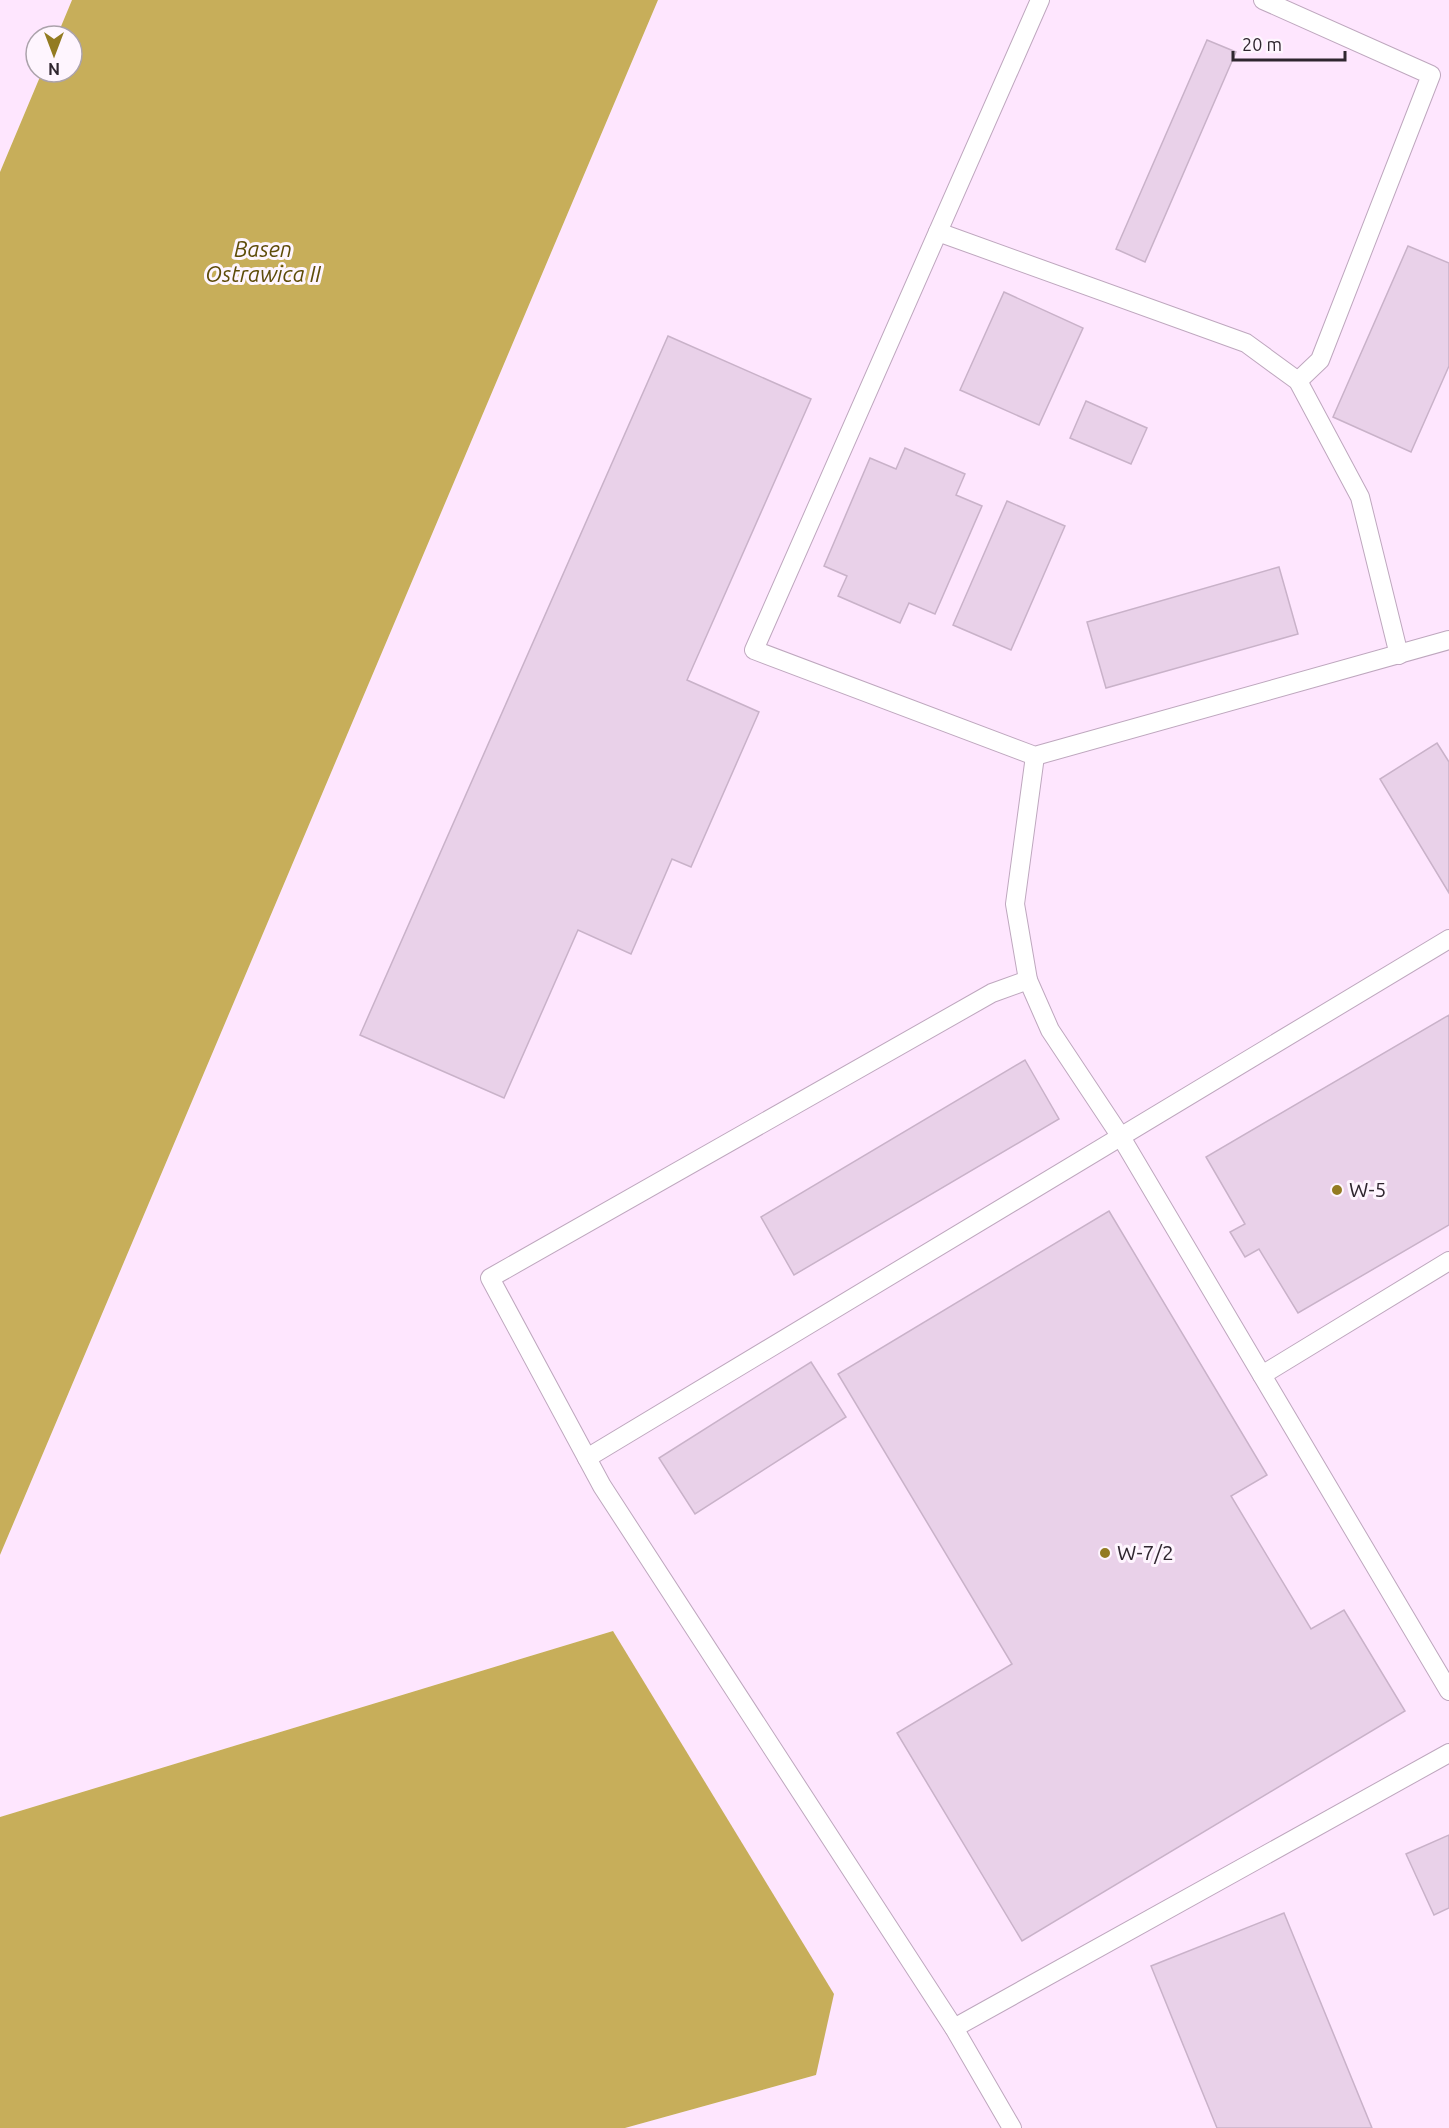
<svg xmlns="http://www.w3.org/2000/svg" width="1449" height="2128" font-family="Ubuntu,sans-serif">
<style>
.built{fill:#fee6fe}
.water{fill:#c7ae5a}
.building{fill:#e9d1e9;stroke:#c9b2c9;stroke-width:1.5}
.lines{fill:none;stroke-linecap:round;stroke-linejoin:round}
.service-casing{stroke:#bea7be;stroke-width:20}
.service{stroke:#fff;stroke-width:18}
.poi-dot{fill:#937b22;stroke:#fef5fe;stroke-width:2}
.labels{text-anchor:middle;stroke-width:6;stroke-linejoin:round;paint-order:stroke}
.poi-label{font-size:21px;fill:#2f262f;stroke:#fef5fe;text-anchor:start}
.water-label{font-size:22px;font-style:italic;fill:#5e4c09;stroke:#fef5fe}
</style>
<rect width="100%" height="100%" fill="#fef5fe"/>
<g class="built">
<path d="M0,0H72L57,36H36V72H42L0,172Z"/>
<path d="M658,0H1449V2128H625L816,2075L613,1631L0,1817V1555Z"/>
</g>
<g class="water">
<path d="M72,0H658L0,1555V172L42,72H72V36H57Z"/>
<path d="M613,1631L834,1994L816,2075L625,2128H0V1817Z"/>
</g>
<g class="building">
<path d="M1207,40L1236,52L1145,262L1116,249Z"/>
<path d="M1408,246L1449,263V366L1411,452L1333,417Z"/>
<path d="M1004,292L1083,328L1039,425L960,390Z"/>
<path d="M668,336L811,399L687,680L759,712L691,867L672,859L631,954L578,930L504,1098L360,1035Z"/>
<path d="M1086,401L1147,428L1131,464L1070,438Z"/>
<path d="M905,448L965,474L956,495L982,506L935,614L909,603L900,623L838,596L847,576L824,566L870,458L896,469Z"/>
<path d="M1007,501L1065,526L1011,650L953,625Z"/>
<path d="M1279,567L1298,634L1106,688L1087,622Z"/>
<path d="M1437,743L1449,762V893L1380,779Z"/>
<path d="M1449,1015V1225L1298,1313L1259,1249L1245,1257L1230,1232L1245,1224L1206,1157Z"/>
<path d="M1025,1060L1059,1119L794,1275L761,1217Z"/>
<path d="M1109,1211L1267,1475L1231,1496L1311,1629L1344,1610L1405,1711L1022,1941L897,1733L1012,1664L838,1374Z"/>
<path d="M811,1362L846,1417L695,1514L659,1458Z"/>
<path d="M1449,1835V1908L1434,1915L1406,1854Z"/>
<path d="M1284,1913L1372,2128H1217L1151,1966Z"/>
</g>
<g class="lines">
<g class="service-casing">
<g id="service">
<path d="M1040,0L754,650L1035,756L1449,640"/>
<path d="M1263,0L1431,75L1320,360L1298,381"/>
<path d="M938,232L1246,343L1298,381L1360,497L1399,655"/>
<path d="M1035,756L1015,904L1028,980L1050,1030L1121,1137L1449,1691"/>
<path d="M1262,1375L1449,1261"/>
<path d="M587,1458L1449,939"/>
<path d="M954,2028L1449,1753"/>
<path d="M1012,2128L954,2028L602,1486L490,1278L992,993L1028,980"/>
</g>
</g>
<use href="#service" class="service"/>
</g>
<g class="poi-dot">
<circle cx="1337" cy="1190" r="6"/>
<circle cx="1105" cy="1553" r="6"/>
</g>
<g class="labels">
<g class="poi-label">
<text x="1349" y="1197">W-5</text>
<text x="1117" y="1560">W-7/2</text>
</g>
<g class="water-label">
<text x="263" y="257">Basen<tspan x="263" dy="25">Ostrawica II</tspan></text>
</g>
</g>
<g transform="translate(54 54) rotate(180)"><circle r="28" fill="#fef5fe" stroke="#aba2ab" stroke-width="1.5"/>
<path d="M0-4.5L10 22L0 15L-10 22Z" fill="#937b22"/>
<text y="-9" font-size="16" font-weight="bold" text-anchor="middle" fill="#2f262f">N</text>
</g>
<path d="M1233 51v9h112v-9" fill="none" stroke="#2f262f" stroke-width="3"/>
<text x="1242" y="51" font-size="18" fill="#2f262f" stroke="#fef5fe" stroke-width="4.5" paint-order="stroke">20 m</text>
</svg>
